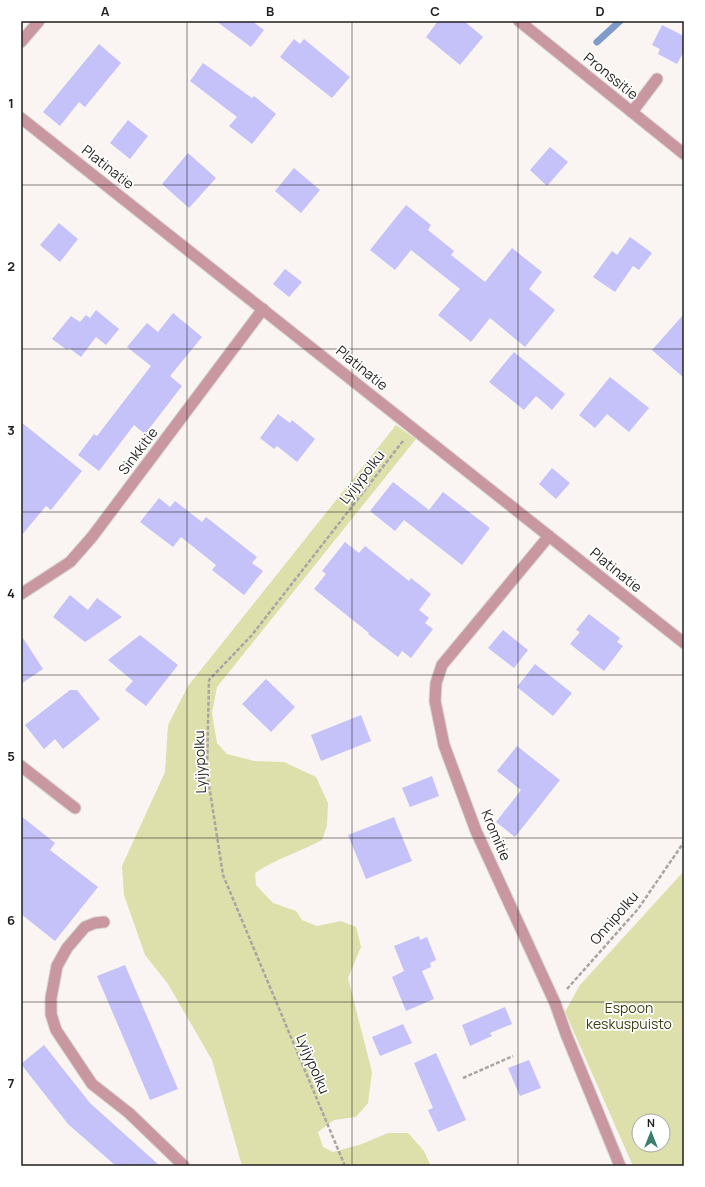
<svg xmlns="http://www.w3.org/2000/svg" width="705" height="1187" font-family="Manrope,sans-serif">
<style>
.green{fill:#dde0aa;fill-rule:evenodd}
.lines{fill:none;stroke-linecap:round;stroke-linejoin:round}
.stream{stroke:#809ac9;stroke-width:7}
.building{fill:#c4c2f9}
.service-casing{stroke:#d7d3d0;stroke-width:13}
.minor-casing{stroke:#d7d3d0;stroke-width:13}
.path{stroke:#a9a5a3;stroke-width:2.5;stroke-dasharray:4 2;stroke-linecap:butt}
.service{stroke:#c997a0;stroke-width:11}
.minor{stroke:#c997a0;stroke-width:11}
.grid{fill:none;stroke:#1f1e1d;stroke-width:1;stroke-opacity:0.55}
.labels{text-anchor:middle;stroke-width:3.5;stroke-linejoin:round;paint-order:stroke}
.street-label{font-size:14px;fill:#1f1e1d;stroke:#fff}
.park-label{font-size:14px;fill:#3f4013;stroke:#fff}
.neatline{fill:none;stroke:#1f1e1d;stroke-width:1.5}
.grid-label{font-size:13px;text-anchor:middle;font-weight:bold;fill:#1f1e1d}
</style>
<rect width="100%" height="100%" fill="#faf5f2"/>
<g class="green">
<path d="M396,425L416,439L217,687L212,713L217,743L227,754L254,761L284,762L316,777L328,803L327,826L322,840C300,852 275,859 255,873L256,885L273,903L296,911L302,920L317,926L341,921L356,927L361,947L348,978L372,1072L368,1103L356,1117L334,1120L318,1132L323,1147L333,1152L362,1144L388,1133H408L424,1151L431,1166H242L212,1060L168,984L145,955L124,895L122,866L165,772L168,725L188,686Z"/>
<path d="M684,871V1166H633L565,1012L580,985ZM639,1121H663V1145H639Z"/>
</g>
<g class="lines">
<path class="stream" d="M597,42L620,21"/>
</g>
<g class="building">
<path d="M216,21H252L264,30L251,47Z"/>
<path d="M438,21H464L483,37L460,65L426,37Z"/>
<path d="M662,25L684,36V51L677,64L658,54L660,49L652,45Z"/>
<path d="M294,39L300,44L304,39L350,77L332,98L280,57Z"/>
<path d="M99,44L121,63L85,107L79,102L60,126L43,112Z"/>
<path d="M203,63L252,98L254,96L276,114L252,144L229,126L237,117L190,81Z"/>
<path d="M128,120L148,136L130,159L110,143Z"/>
<path d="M550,147L568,162L547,186L530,170Z"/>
<path d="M188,153L216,178L189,208L162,184Z"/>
<path d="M294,168L320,190L301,213L275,191Z"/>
<path d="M406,205L431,225L428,230L454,251L451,255L485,282L512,248L542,272L529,289L555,310L525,347L490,318L471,342L438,315L460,289L411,250L395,270L370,250Z"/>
<path d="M59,223L78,239L60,262L40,245Z"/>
<path d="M630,237L652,253L639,270L633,266L615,292L593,277L612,251L617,255Z"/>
<path d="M285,269L302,282L289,297L273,284Z"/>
<path d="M96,310L119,329L106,345L96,337L81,357L69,348L67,350L52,339L71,316L80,322L86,315L90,318Z"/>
<path d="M173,313L202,337L170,376L182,386L145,434L134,425L99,471L78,455L94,434L97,436L151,366L127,347L147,323L158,332Z"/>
<path d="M684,314V378L652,350Z"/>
<path d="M514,352L565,394L552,410L536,396L524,410L489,382Z"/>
<path d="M610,377L649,408L629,432L607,414L595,428L579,415Z"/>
<path d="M278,414L290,423L292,420L315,439L297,462L277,446L274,449L260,438Z"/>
<path d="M21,422L82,471L51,510L46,506L21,536Z"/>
<path d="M552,468L570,483L556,499L539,484Z"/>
<path d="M393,482L429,510L443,492L490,528L462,565L404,520L395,531L370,511Z"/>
<path d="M159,498L170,507L175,501L202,522L206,517L257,557L252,563L263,571L244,595L212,570L216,565L181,537L173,547L140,522Z"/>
<path d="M345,542L359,553L365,546L409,581L411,578L431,594L419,610L429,618L425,623L433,629L411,658L402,651L398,657L368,634L369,633L314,589L326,574L322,571Z"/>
<path d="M70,595L88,610L97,598L122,617L85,642L53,617Z"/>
<path d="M589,614L620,638L617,642L623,646L604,671L570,644L580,632L576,630Z"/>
<path d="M503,630L528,650L514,668L488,648Z"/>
<path d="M21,635L43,669L21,684Z"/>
<path d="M140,635L178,665L146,706L125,690L133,681L108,660Z"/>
<path d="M535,664L572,693L553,716L517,687Z"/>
<path d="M266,679L295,707L271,732L242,704Z"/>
<path d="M70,690H77L100,719L63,749L55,739L44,749L25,725Z"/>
<path d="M361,715L371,741L321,761L311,735Z"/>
<path d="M517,746L560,780L515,837L496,822L521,790L497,771Z"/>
<path d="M432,776L439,796L410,807L402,788Z"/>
<path d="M21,816L55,843L50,850L98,887L55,941L21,914Z"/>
<path d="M394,817L412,861L366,879L348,835Z"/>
<path d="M419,936L420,940L427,937L436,960L430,963L431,967L422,971L434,999L406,1011L392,977L404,971L394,946Z"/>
<path d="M125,965L178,1089L150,1100L97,976Z"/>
<path d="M505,1007L512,1024L490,1033L492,1036L470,1046L462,1025Z"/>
<path d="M403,1024L412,1043L380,1056L372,1037Z"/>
<path d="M44,1045L90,1103L160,1166H116L68,1124L21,1064Z"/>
<path d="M436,1053L466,1120L438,1132L428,1110L433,1108L414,1063Z"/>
<path d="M529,1060L541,1088L520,1096L508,1068Z"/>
</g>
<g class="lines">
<g class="service-casing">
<g id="service">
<path d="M632,112L657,79"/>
<path d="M21,766L75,808"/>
<path d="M104,922L95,923L85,927L67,948L57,966L51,998V1014L56,1030L92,1084L129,1113L184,1166"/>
</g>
</g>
<g class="minor-casing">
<g id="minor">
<path d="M519,21L684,154"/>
<path d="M21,42L39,21"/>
<path d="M21,118L684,643"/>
<path d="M549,536L442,665L436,683L435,701L444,745L476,831L555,1003L566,1034L620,1166"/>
<path d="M21,594L70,562L92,537L263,309"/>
</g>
</g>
<g class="path">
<path d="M567,989L638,909L684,842"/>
<path d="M463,1078L513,1056"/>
<path d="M345,1166L223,875L207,772L209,680L252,635L403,441"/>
</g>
<use href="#service" class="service"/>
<use href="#minor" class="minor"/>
</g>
<path class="grid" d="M187,21V1166M352,21V1166M518,21V1166M21,185H684M21,349H684M21,512H684M21,675H684M21,838H684M21,1002H684"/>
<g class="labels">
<g class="street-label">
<text transform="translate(611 76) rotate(39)" y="5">Pronssitie</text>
<text transform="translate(108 167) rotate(38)" y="5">Platinatie</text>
<text transform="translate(362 368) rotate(39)" y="5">Platinatie</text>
<text transform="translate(138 451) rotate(-53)" y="5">Sinkkitie</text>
<text transform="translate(362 477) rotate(-52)" y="5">Lyijypolku</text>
<text transform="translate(616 570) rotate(39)" y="5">Platinatie</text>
<text transform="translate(200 762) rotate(-92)" y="5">Lyijypolku</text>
<text transform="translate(496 835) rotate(67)" y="5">Kromitie</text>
<text transform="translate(614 918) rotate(-49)" y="5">Onnipolku</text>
<text transform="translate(313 1064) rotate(67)" y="5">Lyijypolku</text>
</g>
<g class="park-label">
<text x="629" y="1013">Espoon<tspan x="629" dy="16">keskuspuisto</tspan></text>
</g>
</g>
<rect width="705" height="1187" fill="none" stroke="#ffffff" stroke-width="44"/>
<g transform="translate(651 1133)"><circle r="19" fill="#ffffff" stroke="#a5a5a5"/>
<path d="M0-3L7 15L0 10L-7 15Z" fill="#3c7f70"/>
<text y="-6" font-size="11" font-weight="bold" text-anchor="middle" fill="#1f1e1d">N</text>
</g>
<rect x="22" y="22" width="661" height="1143" class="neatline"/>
<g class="grid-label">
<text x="105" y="16">A</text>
<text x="270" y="16">B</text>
<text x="435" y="16">C</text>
<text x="600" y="16">D</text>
<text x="11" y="108">1</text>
<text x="11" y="271">2</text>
<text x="11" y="435">3</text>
<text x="11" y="598">4</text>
<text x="11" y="761">5</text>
<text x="11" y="925">6</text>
<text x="11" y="1088">7</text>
</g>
</svg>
